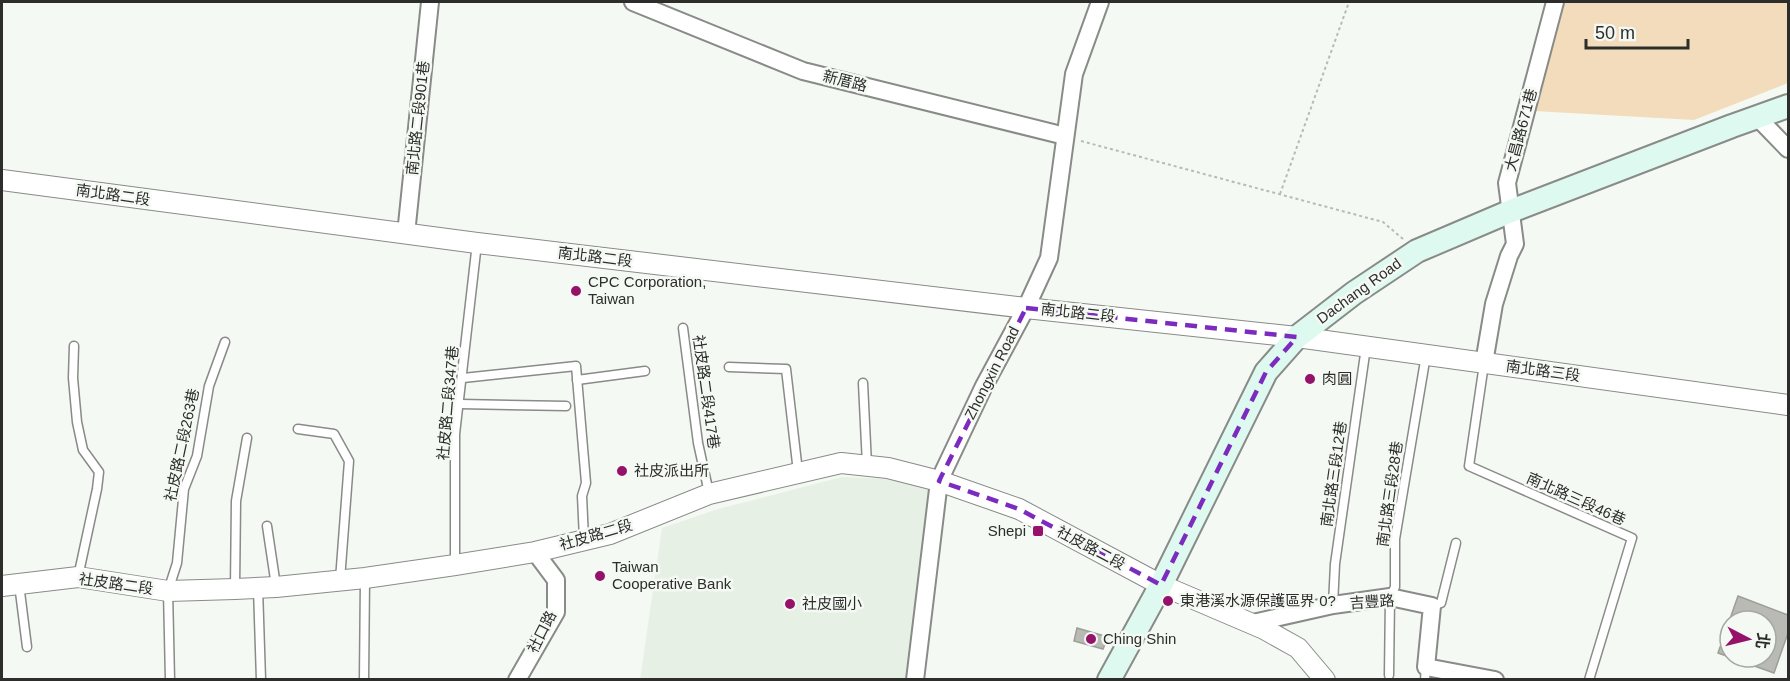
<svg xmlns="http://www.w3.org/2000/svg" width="1790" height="681" font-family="Arial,'Noto Sans TC',sans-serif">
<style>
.built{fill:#e7f0e4}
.green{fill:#f2dcbb}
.building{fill:#babab5;stroke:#9e9e99;stroke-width:1.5;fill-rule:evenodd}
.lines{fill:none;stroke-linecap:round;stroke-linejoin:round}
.service-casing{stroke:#888b87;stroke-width:11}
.minor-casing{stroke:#888b87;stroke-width:20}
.tertiary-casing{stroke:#888b87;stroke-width:22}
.secondary-casing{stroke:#888b87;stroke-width:26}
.path{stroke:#b7bab6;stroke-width:2;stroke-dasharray:3 3;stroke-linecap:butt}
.service{stroke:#fff;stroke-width:8}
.minor{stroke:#fff;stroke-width:16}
.tertiary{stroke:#fff;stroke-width:20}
.secondary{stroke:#def9ef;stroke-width:22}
.marked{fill:none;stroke:#7b2cbf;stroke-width:4.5;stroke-dasharray:12 8;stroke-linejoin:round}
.poi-dot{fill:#95116a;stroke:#f5f9f4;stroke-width:2}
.labels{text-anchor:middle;stroke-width:5;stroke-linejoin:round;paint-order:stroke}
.street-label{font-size:15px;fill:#2d2e2c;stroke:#f5f9f4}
.poi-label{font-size:15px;fill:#2d2e2c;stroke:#f5f9f4;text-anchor:start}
</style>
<rect width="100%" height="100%" fill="#f5f9f4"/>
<path class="built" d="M842,477L943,481L919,679L640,680L662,528L718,509Z"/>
<path class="green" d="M1563,2H1788V83L1694,120L1534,111Z"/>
<g class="building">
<path d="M1738,596L1788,615V633L1774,673L1718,653ZM1730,621H1766V657H1730Z"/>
<path d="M1077,628L1108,637L1103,649L1074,641Z"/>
</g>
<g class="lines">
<g class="service-casing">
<g id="service">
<path d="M683,328L698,443L709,493"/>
<path d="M74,346L73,378L77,422L83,450L99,472L97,489L78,577"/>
<path d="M1484,364L1469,466L1632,538L1589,680"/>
<path d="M729,367L786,369L798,472"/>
<path d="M463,378L576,366L586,483L582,496L584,539"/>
<path d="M577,380L645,371"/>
<path d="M863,383L867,465"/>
<path d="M460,404L566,406"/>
<path d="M298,429L334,434L349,461L340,580"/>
<path d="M267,526L276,586"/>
<path d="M455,565V434L477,243"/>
<path d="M19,584L27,647"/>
<path d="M235,588L236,501L247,438"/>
<path d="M258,588L261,680"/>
<path d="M1333,605L1335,564L1366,347"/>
<path d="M1432,606L1441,603L1456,543"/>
<path d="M1389,675L1390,597L1395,587V539L1426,355"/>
<path d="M170,680L168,591L177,563L184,489L197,456L209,386L225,342"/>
<path d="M364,680L365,578"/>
<path d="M1425,680L1426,667"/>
</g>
</g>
<g class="minor-casing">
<g id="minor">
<path d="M633,2L803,71L1065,136"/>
<path d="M1758,118L1788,149"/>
<path d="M406,234L430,2"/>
<path d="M1484,363L1494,304L1509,256L1515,244L1507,183L1555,2"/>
<path d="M1253,623L1333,605L1390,597L1432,606L1426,667L1495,680"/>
<path d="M517,680L556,612V580L535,552"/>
<path d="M915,680L939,481L984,386L1026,308L1049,258L1074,74L1100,2"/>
</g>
</g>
<g class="tertiary-casing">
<g id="tertiary">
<path d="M2,180L477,243L1026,308L1297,337L1788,405"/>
<path d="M2,586L78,577L168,591L235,589L276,587L365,578L455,565L535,552L610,534L709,494L841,463L888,468L939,481L1019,509L1161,585L1264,629L1298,648L1325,680"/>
</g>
</g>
<g class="secondary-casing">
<path id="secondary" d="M1109,680L1161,585L1266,372L1297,337L1354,293L1417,251L1511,211L1732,126L1788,106"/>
</g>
<g class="path">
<path d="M1081,141L1383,222L1403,239"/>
<path d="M1280,194L1349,2"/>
</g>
<use href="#service" class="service"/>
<use href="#minor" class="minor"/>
<use href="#tertiary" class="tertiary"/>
<use href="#secondary" class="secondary"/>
</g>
<path class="marked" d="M1026,308L1297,337L1266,372L1161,585L1019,509L939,481Z"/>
<g class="poi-dot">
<circle cx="576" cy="291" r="6"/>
<circle cx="1310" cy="379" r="6"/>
<circle cx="622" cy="471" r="6"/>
<rect x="1032" y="525" width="12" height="12" rx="3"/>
<circle cx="600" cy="576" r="6"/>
<circle cx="1168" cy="601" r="6"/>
<circle cx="790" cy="604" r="6"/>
<circle cx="1091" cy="639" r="6"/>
</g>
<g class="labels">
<g class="street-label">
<text transform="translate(845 81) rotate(14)" y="5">新厝路</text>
<text transform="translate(418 118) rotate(-84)" y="5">南北路二段901巷</text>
<text transform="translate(1521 130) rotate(-75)" y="5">大昌路671巷</text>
<text transform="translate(113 195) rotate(8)" y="5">南北路二段</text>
<text transform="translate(595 257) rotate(7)" y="5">南北路二段</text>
<text transform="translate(1359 291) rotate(-36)" y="5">Dachang Road</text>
<text transform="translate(1078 313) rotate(6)" y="5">南北路二段</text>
<text transform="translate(1543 371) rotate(8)" y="5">南北路三段</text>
<text transform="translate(992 373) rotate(-63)" y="5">Zhongxin Road</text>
<text transform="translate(706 392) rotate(82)" y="5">社皮路二段417巷</text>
<text transform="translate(448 403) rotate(-85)" y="5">社皮路二段347巷</text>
<text transform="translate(182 445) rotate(-78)" y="5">社皮路二段263巷</text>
<text transform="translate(1334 474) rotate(-82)" y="5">南北路三段12巷</text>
<text transform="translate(1390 494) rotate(-82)" y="5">南北路三段28巷</text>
<text transform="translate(1576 499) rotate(24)" y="5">南北路三段46巷</text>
<text transform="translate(596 535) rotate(-16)" y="5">社皮路二段</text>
<text transform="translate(1091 548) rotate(28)" y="5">社皮路二段</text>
<text transform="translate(116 584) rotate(8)" y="5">社皮路二段</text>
<text transform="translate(1372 602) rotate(-4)" y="5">吉豐路</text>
<text transform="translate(542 632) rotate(-63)" y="5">社口路</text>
</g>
<g class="poi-label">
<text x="588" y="287">CPC Corporation,<tspan x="588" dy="17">Taiwan</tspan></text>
<text x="1322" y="384">肉圓</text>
<text x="634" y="476">社皮派出所</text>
<text x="1026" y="536" text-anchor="end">Shepi</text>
<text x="612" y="572">Taiwan<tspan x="612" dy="17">Cooperative Bank</tspan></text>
<text x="1180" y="606">東港溪水源保護區界 0?</text>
<text x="802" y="609">社皮國小</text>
<text x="1103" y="644">Ching Shin</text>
</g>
</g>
<rect width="1790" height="681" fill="none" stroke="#2d2e2c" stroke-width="6"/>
<g transform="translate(1748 639) rotate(97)"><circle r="28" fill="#f5f9f4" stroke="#a5a8a4" stroke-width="1.5"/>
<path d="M0-4.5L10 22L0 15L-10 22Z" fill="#95116a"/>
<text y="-9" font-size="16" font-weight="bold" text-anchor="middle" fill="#2d2e2c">北</text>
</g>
<path d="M1586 39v9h102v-9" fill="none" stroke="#2d2e2c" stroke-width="3"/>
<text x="1595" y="39" font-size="18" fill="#2d2e2c" stroke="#f5f9f4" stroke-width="4.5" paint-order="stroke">50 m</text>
</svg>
